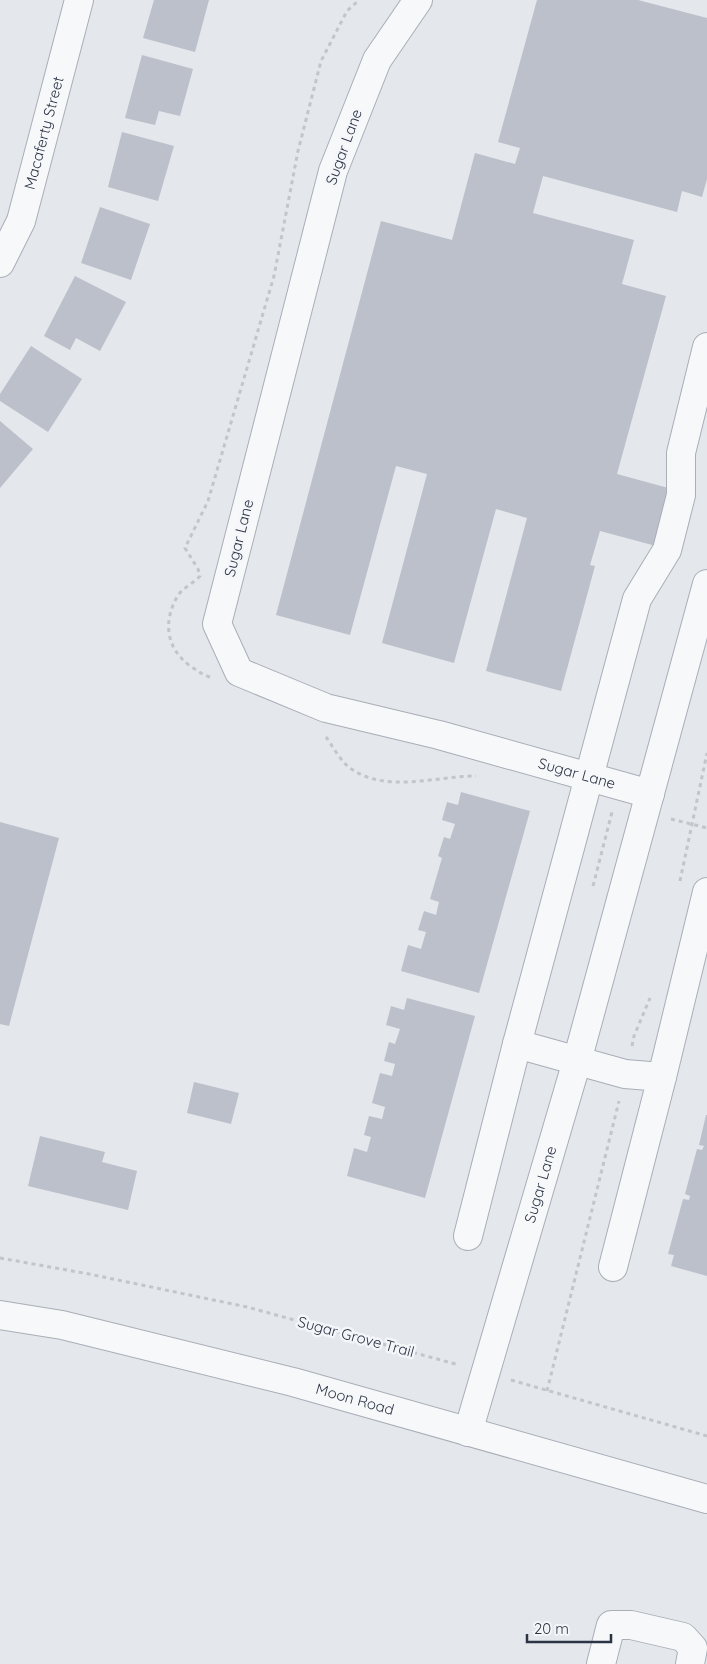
<svg xmlns="http://www.w3.org/2000/svg" width="707" height="1664" font-family="Quicksand,sans-serif">
<style>
.building{fill:#bbc0ca}
.lines{fill:none;stroke-linecap:round;stroke-linejoin:round}
.minor-casing{stroke:#a9aeb7;stroke-width:30}
.path{stroke:#c2c5cb;stroke-width:3;stroke-dasharray:4 4;stroke-linecap:butt}
.minor{stroke:#f7f8fa;stroke-width:28}
.labels{text-anchor:middle;stroke-width:5;stroke-linejoin:round;paint-order:stroke}
.street-label{font-size:15px;fill:#2b3445;stroke:#f4f6f9}
</style>
<rect width="100%" height="100%" fill="#e4e7ec"/>
<g class="building">
<path d="M154,0H209L195,52L143,38Z"/>
<path d="M537,0H638L707,18V179L702,197L682,191L677,212L543,176L533,213L634,240L622,284L666,296L617,474L672,489L656,546L600,531L590,565L595,566L561,691L486,671L527,518L496,509L454,663L382,643L427,474L396,466L350,635L276,615L381,221L452,240L475,153L515,164L520,148L498,142Z"/>
<path d="M142,55L193,69L180,116L159,111L155,125L125,118Z"/>
<path d="M122,132L174,146L158,201L108,187Z"/>
<path d="M100,207L150,224L131,280L81,263Z"/>
<path d="M75,276L126,302L100,351L76,338L70,350L44,336Z"/>
<path d="M31,346L82,379L48,432L0,401V394Z"/>
<path d="M0,421L33,449L0,488Z"/>
<path d="M461,792L530,811L479,993L401,971L408,945L421,949L426,932L418,930L424,911L436,915L439,902L430,899L442,858L438,856L444,837L450,839L455,824L442,820L447,802L458,805Z"/>
<path d="M0,822L59,838L9,1026L0,1024Z"/>
<path d="M407,998L475,1016L425,1198L347,1176L354,1148L367,1152L371,1137L364,1135L369,1116L382,1119L385,1107L372,1103L380,1073L392,1076L395,1064L384,1061L389,1042L395,1044L400,1029L386,1025L391,1006L404,1010Z"/>
<path d="M194,1082L239,1093L231,1124L187,1113Z"/>
<path d="M706,1115H707V1276L671,1266L674,1255L668,1254L683,1199L689,1200L690,1196L685,1194L697,1149L702,1150L704,1146L699,1145Z"/>
<path d="M40,1136L105,1152L102,1162L137,1171L128,1210L28,1186Z"/>
</g>
<g class="lines">
<g class="minor-casing">
<g id="minor">
<path id="s1" d="M418,0L377,60L333,171L217,624L239,672L326,708L439,735L650,794"/>
<path id="s2" d="M0,263L21,221L79,0"/>
<path d="M662,1077L707,892"/>
<path d="M468,1236L517,1044"/>
<path d="M613,1267L662,1077L625,1074L517,1044L637,599L667,550L681,495V453L707,347"/>
<path id="s3" d="M0,1315L62,1325L293,1382L707,1499"/>
<path id="s4" d="M468,1432L577,1061L707,584"/>
<path d="M601,1664L611,1625H631L683,1637L693,1648L690,1664"/>
</g>
</g>
<g class="path">
<path d="M210,677C202,675 197,670 190,666C166,648 163,622 177,597C181,589 194,583 200,576L198,569L185,548L208,501L274,276L298,151L321,61L347,11L359,0"/>
<path d="M326,737C332,745 341,762 350,768C386,794 435,776 476,776"/>
<path d="M671,819L707,828"/>
<path d="M680,881L707,753"/>
<path d="M593,886L612,812"/>
<path d="M632,1046L634,1036L650,998"/>
<path d="M0,1258L89,1274L247,1307L459,1365"/>
<path d="M511,1380L707,1436"/>
<path d="M547,1391L619,1101"/>
</g>
<use href="#minor" class="minor"/>
</g>
<g class="labels">
<g class="street-label">
<text dy="5" stroke="none"><textPath href="#s2" startOffset="138">Macaferty Street</textPath></text>
<text transform="translate(344 147) rotate(-70)" y="5">Sugar Lane</text>
<text transform="translate(239 538) rotate(-76)" y="5">Sugar Lane</text>
<text dy="5" stroke="none"><textPath href="#s1" startOffset="1066">Sugar Lane</textPath></text>
<text dy="5" stroke="none"><textPath href="#s4" startOffset="258">Sugar Lane</textPath></text>
<text transform="translate(356 1337) rotate(15)" y="5">Sugar Grove Trail</text>
<text dy="5" stroke="none"><textPath href="#s3" startOffset="365">Moon Road</textPath></text>
</g>
</g>
<path d="M527 1634v8h84v-8" fill="none" stroke="#2b3445" stroke-width="2.5"/>
<text x="534" y="1634" font-size="15" fill="#2b3445" stroke="#f4f6f9" stroke-width="4" paint-order="stroke">20 m</text>
</svg>
